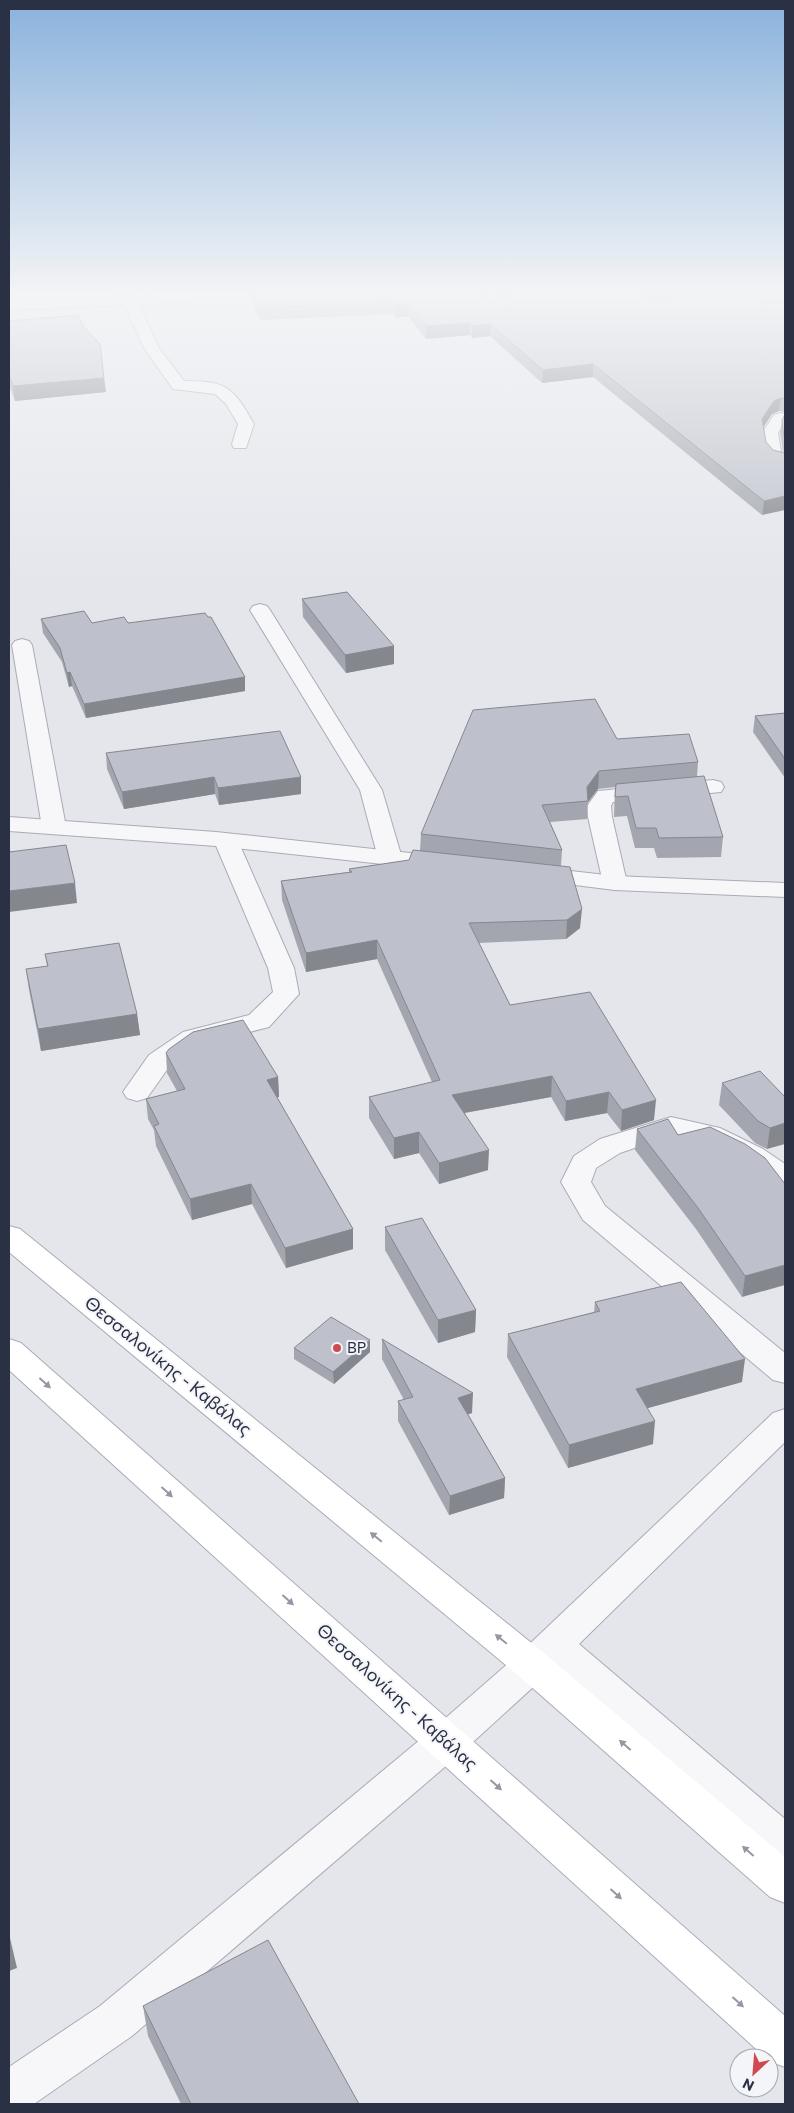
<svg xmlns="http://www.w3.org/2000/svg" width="794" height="2113" font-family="Commissioner,sans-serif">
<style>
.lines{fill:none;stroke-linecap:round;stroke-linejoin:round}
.minor-casing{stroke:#a9acb6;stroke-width:2}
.tertiary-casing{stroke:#a9acb6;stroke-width:2}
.secondary-casing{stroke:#a9acb6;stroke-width:2}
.minor{fill:#f7f7fa;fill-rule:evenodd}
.tertiary{fill:#f7f7fa;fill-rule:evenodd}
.secondary{fill:#fff;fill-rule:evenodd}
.wall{fill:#a3a6af}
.shaded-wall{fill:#85878e}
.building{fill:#bec1cb;stroke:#85878e}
.oneway{fill:#9598a2}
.poi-dot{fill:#cf4a50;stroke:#f4f5f9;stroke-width:2}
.labels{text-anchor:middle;stroke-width:4;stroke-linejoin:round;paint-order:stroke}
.poi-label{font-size:15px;fill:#2b3144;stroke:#f4f5f9;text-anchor:start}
.near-street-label{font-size:18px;fill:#2b3144;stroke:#f4f5f9}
</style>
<rect width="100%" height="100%" fill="#e4e6ec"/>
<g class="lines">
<g class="minor-casing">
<g id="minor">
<path d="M202,292H258L256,295L251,296L139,305L159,348L184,381C227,381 233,387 254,424L246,448H234L232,444L238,424L226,404L215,394L173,389L144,348L125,305L9,310V302Z"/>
<path d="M780,413L785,414V422L778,433L781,452L785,454V466C763,461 764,453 762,433L774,415Z"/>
<path d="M260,604L267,606L270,610L382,790L402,858L399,863L390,865L381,863L378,858L360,790L250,610L253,606Z"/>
<path d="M22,639L29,641L32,645L66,827L62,832L54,834L46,832L42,827L12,645L15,641Z"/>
<path d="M713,780L721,782L724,787L721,792L613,802L611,806L612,817L627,883L624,888L615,890L606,888L603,883L588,817L587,806L598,791Z"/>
<path d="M226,834L234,836L238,841L294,968L299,994L269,1027L203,1044L169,1067L147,1098L137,1101L127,1098L123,1092L149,1055L183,1032L249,1015L273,992L268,968L214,841L218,836Z"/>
<path d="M671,1117L720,1128L763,1149L785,1164V1188L775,1185L743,1163L701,1142L672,1135L620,1153L596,1168L591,1182L605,1206L785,1353V1383L773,1380L583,1220L561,1182L574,1156L600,1139Z"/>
<path d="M785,1409V1442L579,1644L785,1819V1864L770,1858L554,1668L461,1753L132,2036L34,2104H9V2067L100,2006L433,1729L519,1654L773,1413Z"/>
</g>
</g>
<g class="tertiary-casing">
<g id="tertiary">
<path d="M9,817L216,832L447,857L456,859L459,864L456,869L447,871L216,846L9,831Z"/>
<path d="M535,867L615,876L785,883V897L615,890L526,879L523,874L526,869Z"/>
</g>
</g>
<g class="secondary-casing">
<g id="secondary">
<path d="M9,1226L20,1229L545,1654L785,1857V1903L770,1897L519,1676L9,1252Z"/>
<path d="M9,1339L21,1343L785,2016V2067L769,2061V2058H766L9,1370Z"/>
</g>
</g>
<use href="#minor" class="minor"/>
<use href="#tertiary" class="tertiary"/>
<use href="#secondary" class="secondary"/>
</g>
<g class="wall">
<path d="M248,292H482L489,298L498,299L491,292H785V412L779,411L772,414L763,428L766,442L773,450L762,515L593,377L542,383L490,336L472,338L470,335L426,339L408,316L396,318L393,314L261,320L248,298Z"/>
<path d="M9,321L104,378L106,392L15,401L9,385Z"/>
<path d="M785,414V453L783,451L780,433L782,420Z"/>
<path d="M302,599L394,646V664L346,673L303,617Z"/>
<path d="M41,619L92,623H128L245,677V691L86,718L72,686L69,687L62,662L43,633Z"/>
<path d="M785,713V778L753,732L755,716Z"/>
<path d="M617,739L698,762L697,777L723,837L721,857L657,858L654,848H635L627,816L614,817L615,787L598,789L588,802L587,819L550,822L562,850L561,866L580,928L566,939L479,943L510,1005L654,1120L621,1131L607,1113L565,1121L551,1097L465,1113L488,1170L439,1184L419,1153L394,1159L369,1118V1097L432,1082L377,959L306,972L282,900L281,881L349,872V869L409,860L420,851L421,834Z"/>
<path d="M106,753L301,794L219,805L215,794L124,809L107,769Z"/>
<path d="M45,954L137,1014L140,1035L41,1051L29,990L26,969L47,966Z"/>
<path d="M166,1053L278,1077L279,1097H277L353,1229V1249L286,1268L252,1204L192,1220L156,1146L154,1130L148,1119L146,1099L177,1091L167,1073Z"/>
<path d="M722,1083L785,1097L767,1149L755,1143L719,1105Z"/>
<path d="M637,1129L678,1135L765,1158L742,1297L696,1229L635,1150Z"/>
<path d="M385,1227L476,1310L475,1332L438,1343L385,1250Z"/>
<path d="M595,1302L742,1382L647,1408L653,1444L568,1468L507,1357L508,1334L594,1312Z"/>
<path d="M382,1339L472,1413L468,1414L505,1478L504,1498L449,1515L398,1421V1401L404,1400L382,1359Z"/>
<path d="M294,1348L370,1352L334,1384L294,1359Z"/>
<path d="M143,2006L359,2104H181L148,2036Z"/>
</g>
<g class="shaded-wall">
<path d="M645,292H734L733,296L645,302L642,296Z"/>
<path d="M408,304V316L396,318V305Z"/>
<path d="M470,323V335L426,339V326Z"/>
<path d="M490,324V336L472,338L473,326Z"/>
<path d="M593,364V377L542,383L543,370Z"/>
<path d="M104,378L106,392L15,401L13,386Z"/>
<path d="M781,398L779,411L772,414L760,432L762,419L774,401Z"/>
<path d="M785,496V510L762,515L764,501Z"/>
<path d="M394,646V664L346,673L345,655Z"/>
<path d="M70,672L72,686L69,687L67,673Z"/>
<path d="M245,677V691L86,718L84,704Z"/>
<path d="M599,771L598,789L588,802L587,787Z"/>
<path d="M214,777L215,794L124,809L122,792Z"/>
<path d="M301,777V794L219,805L218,788Z"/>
<path d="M75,883L77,903L9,912V891Z"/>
<path d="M582,909L580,928L566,939L567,920Z"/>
<path d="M377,940V959L306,972V953Z"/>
<path d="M137,1014L140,1035L41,1051L38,1029Z"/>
<path d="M552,1076L551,1097L452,1115V1095Z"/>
<path d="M278,1077L279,1097L268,1100L267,1080Z"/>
<path d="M609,1092L607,1113L565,1121L566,1101Z"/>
<path d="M656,1100L654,1120L621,1131L622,1110Z"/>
<path d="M785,1123V1144L767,1149L770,1128Z"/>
<path d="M419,1132V1153L394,1159V1138Z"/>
<path d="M489,1150L488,1170L439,1184V1163Z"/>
<path d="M251,1184L252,1204L192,1220L190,1199Z"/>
<path d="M353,1229V1249L286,1268L285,1248Z"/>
<path d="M785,1265V1285L742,1297L745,1276Z"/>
<path d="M476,1310L475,1332L438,1343V1320Z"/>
<path d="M370,1340V1352L334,1384L333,1372Z"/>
<path d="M745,1359L742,1382L634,1412L636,1389Z"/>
<path d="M473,1393L472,1413L458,1418V1398Z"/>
<path d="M655,1421L653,1444L568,1468L569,1445Z"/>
<path d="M505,1478L504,1498L449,1515L450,1496Z"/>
<path d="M9,1938H10L17,1968L9,1971Z"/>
</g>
<g class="building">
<path d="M251,292H482L489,298L503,300L506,295L503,292H645L642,296L646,300L734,296L748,297L767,303L785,302V399L781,398L774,401L762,419L766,442L773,450L785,453V496L764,501L593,364L543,370L490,324L473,326L470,323L426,326L408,304L396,305L393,302L260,308Z"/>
<path d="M78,315L83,326L100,344L104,378L13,386L9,375V321Z"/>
<path d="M785,414V438L784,437L782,420Z"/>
<path d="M347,592L394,646L345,655L302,599Z"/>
<path d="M84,611L92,623L124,617L128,623L205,613L208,617H211L245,677L84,704L70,672L67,673L60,648L41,619Z"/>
<path d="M595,699L617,739L689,734L698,762L599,771L587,787L588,801L542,805L562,850L421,834L473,710Z"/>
<path d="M785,713V759L755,716Z"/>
<path d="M280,731L301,777L218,788L214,777L122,792L106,753Z"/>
<path d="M704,776L723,837L659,838L656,828H636L628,796L615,797L616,784Z"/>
<path d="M66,845L75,883L9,891V852Z"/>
<path d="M413,850L570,867L582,909L567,920L469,923L510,1005L590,992L656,1100L622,1110L609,1092L566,1101L552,1076L452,1095L489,1150L439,1163L419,1132L394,1138L369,1097L440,1080L377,940L306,953L281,881L352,872L349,869L409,860Z"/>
<path d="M119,943L137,1014L38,1029L26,969L48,966L45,954Z"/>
<path d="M243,1020L278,1077L267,1080L353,1229L285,1248L251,1184L190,1199L154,1126L159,1124L146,1099L185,1089L166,1053L169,1049L193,1032Z"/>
<path d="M760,1071L785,1097V1123L770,1128L758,1121L722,1083Z"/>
<path d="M668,1119L678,1135L710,1127L745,1144L765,1158L785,1184V1265L745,1276L698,1208L637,1129Z"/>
<path d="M422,1218L476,1310L438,1320L385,1227Z"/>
<path d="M681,1282L745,1359L636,1389L655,1421L569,1445L508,1334L600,1311L595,1302Z"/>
<path d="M331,1317L370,1340L333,1372L294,1348Z"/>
<path d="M382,1339L473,1393L458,1398L505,1478L450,1496L398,1401L413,1397Z"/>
<path d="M268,1940L359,2104H191L143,2006Z"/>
</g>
<defs><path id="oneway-solid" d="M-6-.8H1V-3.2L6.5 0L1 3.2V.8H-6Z" transform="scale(1.25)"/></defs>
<g class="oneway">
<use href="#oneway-solid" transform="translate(45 1383) rotate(42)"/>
<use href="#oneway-solid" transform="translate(167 1492) rotate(42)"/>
<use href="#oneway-solid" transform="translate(376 1537) rotate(-141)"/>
<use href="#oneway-solid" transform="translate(288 1600) rotate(42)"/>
<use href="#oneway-solid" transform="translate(501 1639) rotate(-141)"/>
<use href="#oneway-solid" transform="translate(625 1745) rotate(-139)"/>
<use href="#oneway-solid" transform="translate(496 1785) rotate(42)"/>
<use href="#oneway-solid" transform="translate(748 1851) rotate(-139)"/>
<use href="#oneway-solid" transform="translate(616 1894) rotate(42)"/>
<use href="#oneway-solid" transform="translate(738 2002) rotate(42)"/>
</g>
<linearGradient id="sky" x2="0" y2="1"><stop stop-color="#8bb2dc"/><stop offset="0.5" stop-color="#f3f4f6"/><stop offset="1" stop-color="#f3f4f6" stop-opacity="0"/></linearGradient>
<rect width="794" height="587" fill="url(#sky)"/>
<circle class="poi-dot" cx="337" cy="1348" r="5"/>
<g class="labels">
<g class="poi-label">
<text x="347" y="1353">BP</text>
</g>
<g class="near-street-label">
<text transform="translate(168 1366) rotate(39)" y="6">Θεσσαλονίκης - Καβάλας</text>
<text transform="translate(397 1697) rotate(42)" y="6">Θεσσαλονίκης - Καβάλας</text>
</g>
</g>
<rect width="794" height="2113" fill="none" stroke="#2b3144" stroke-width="20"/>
<g transform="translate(754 2073) rotate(206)"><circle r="24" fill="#f4f5f9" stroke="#a4a7b1"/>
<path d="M0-4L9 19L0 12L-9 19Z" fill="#cf4a50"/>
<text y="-8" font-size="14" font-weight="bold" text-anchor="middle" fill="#2b3144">N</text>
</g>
</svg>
